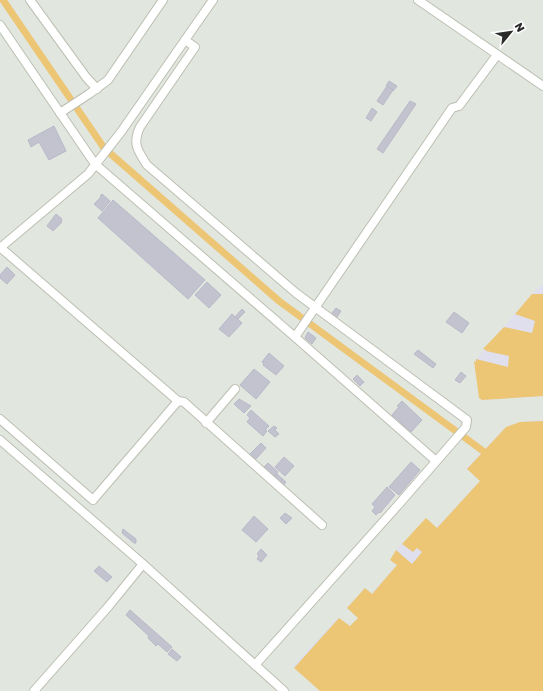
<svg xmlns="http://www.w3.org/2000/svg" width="543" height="691" font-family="'Golos Text',sans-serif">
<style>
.industrial{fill:#e1e6df}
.water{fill:#ecc675}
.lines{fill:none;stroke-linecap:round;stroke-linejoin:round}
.canal{stroke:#ecc675;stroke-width:7}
.building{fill:#c3c3d0;stroke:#b9b8c9}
.minor-casing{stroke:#bcbfb2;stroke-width:10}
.minor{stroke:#fff;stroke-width:8}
</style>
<rect width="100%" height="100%" fill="#dfdfed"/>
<path class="industrial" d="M0,0H543V284L532,294L474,362L482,400L543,396V420L520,422L506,427L467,468L480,481L436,528L426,519L396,550L391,560L397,565L371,594L365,588L347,608L359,617L350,626L338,618L293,666L320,691H0Z"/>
<g class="water">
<path d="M532,294H543V396L482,400L479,398L474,361L476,362V359L508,367L509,356L486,351V350L483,349L504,327L532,333L535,321L515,314Z"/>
<path d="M543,421V691H320L294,668L339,618L350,626L358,618L347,608L365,588L372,594L397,565L390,560L396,550L412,564L422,552L417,548L413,552L402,544L426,518L437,528L480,481L467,469L506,427L520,422Z"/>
</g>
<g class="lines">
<path class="canal" d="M3,0L104,148L279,301L483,451"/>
</g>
<g class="building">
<path d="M389,81L397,86L393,91L386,86Z"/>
<path d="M387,86L393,90L383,105L377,101Z"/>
<path d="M410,101L416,104L383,153L377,149Z"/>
<path d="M372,108L377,112L371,121L366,118Z"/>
<path d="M54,126L66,151L49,160L39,142L31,147L28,140Z"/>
<path d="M102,194L110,201L102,211L94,204L101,197L100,196Z"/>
<path d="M113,200L205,280L188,299L98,218Z"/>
<path d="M56,214L62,219L61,221L62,222L53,231L47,226Z"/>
<path d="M7,267L15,275L7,284L0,278V275Z"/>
<path d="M207,282L221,295L209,308L195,295Z"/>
<path d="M336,308L341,311L337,317L332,313Z"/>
<path d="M242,309L245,312L238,319L235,317Z"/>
<path d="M454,312L469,323L462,333L446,322Z"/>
<path d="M232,314L242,323L229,337L219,329Z"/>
<path d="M308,332L316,338L312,344L305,338Z"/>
<path d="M418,350L436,364L433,368L414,354Z"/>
<path d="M269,353L284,366L276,375L263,365L264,364L262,362Z"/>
<path d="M254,369L270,382L256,399L240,385Z"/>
<path d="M461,372L466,376L460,383L455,380Z"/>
<path d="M357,375L364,382L360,386L353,379Z"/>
<path d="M239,399L251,406L244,413L234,404Z"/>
<path d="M402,401L422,420L411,432L392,415L399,407L397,406Z"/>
<path d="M251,410L269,426L265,430L267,431L263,436L247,422L250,418L247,415Z"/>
<path d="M274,426L277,428L275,430L279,434L275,437L268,431Z"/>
<path d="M261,443L266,448L255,460L249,455Z"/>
<path d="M284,457L294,466L285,476L275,467Z"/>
<path d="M411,462L420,470L399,495L389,487Z"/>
<path d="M268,463L278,472L273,478L263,468Z"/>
<path d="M277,474L286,482L283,486L273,478Z"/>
<path d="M387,487L395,495L380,513L379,512L376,515L372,511L375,507L372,504Z"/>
<path d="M285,513L292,518L286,524L280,518Z"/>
<path d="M254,516L268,529L256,542L242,530Z"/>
<path d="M123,529L136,539V543H134L122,533Z"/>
<path d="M261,549L267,555L261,562L257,559L259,556L257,554Z"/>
<path d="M99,566L112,577L107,582L94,571Z"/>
<path d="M130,610L172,647L167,652L158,644L156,646L148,638L149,636L126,615Z"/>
<path d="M172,649L181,657L177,661L168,654Z"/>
</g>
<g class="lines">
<g class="minor-casing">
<g id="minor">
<path d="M30,0L86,77L97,89"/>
<path d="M213,0L185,40L195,47L140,127C132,144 138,151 147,165L296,293L467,420L466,427L399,504L255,665"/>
<path d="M418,0L543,86"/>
<path d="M0,25L95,164L295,337L436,461"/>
<path d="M60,113L89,94L108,80L163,0"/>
<path d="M0,248L88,174L121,132L185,40"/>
<path d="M1,248L178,401L184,402L322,525"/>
<path d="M295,337L452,108L459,106L497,55"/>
<path d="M0,419L93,500L178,401"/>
<path d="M206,423L235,389"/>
<path d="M0,440L143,564L284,691"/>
<path d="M34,691L108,607L143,564"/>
</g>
</g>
<use href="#minor" class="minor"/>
</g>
<g transform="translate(511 32) rotate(61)" stroke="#ffffff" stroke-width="3" paint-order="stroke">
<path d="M0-3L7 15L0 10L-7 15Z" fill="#2c2c2c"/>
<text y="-6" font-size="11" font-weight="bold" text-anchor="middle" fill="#2c2c2c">N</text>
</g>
</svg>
